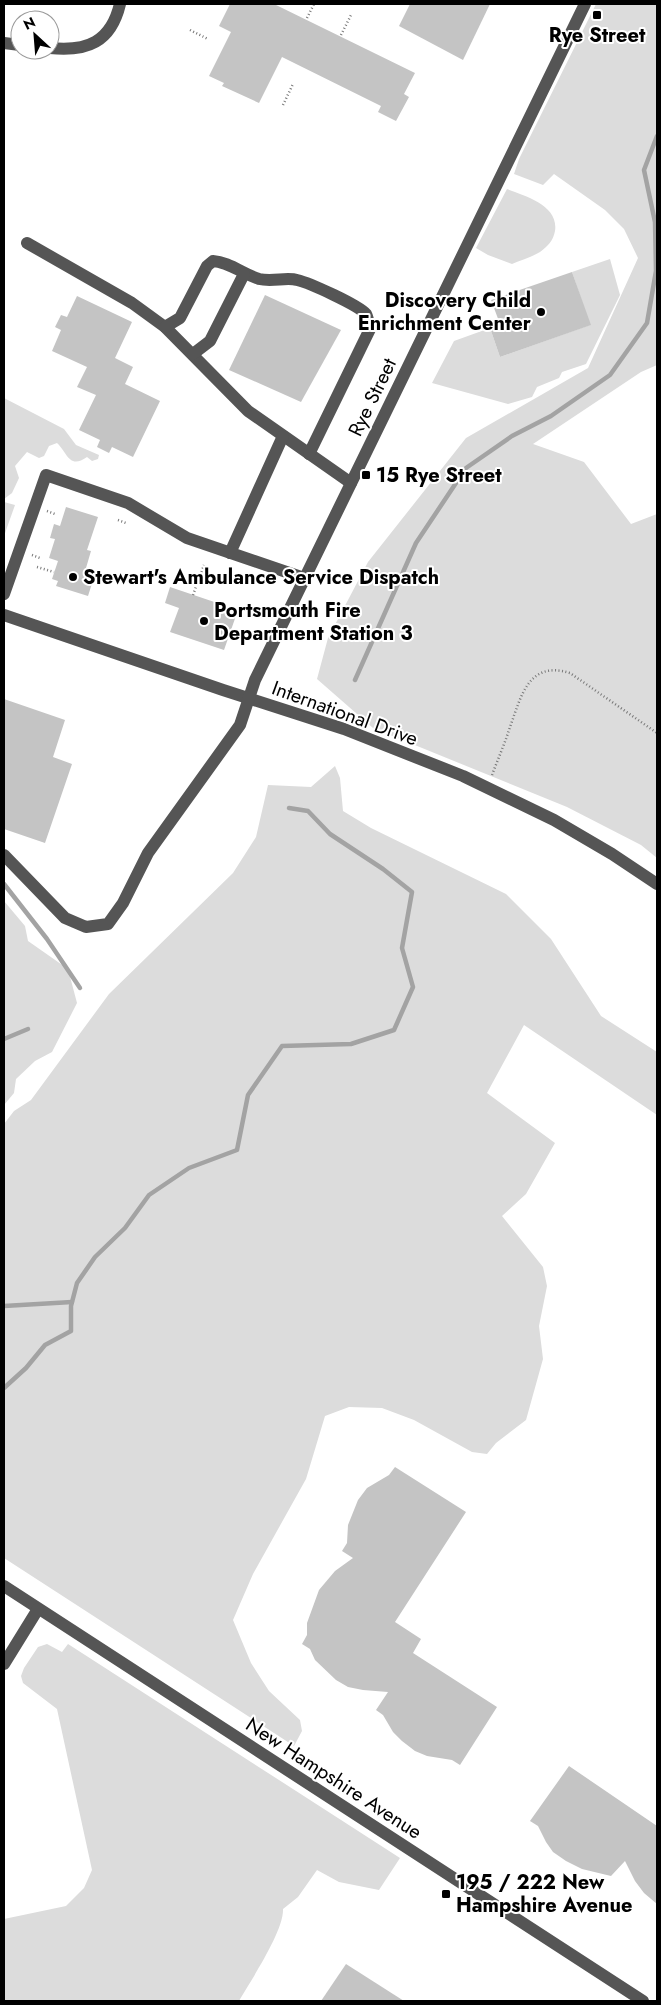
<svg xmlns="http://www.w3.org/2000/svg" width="661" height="2005" font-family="Jost,sans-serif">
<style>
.green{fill:#dcdcdc}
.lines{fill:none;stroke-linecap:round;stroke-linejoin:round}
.stream{stroke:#a3a3a3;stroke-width:4.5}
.building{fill:#c4c4c4}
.path{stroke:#777;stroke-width:2.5;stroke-dasharray:1 2.5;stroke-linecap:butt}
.minor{stroke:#555;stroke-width:12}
.poi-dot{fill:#000;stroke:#fff;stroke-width:2}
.labels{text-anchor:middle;stroke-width:4;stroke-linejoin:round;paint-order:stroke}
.poi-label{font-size:20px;font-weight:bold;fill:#000;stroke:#fff;text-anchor:start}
.street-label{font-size:20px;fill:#000;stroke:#fff}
</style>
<rect width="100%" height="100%" fill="#fff"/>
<g class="green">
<path d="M596,4H657V365L641,372L533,444L584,462L631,524L657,514V858L641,845L567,807L373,728L317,679L328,638L368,562L466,438L588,368L638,258L624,229L605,210L554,174L543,185L514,174L519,159Z"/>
<path d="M507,189C525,196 559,205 555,231C553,241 548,246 540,252C532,257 521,260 512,264L488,255L476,248Z"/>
<path d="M610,259L620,295L586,364L562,372L559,378L537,387L532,397L508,404L432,383L454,341L490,328L500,357L590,325L572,272Z"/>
<path d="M4,398L64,429L76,445L99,455L98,459L92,461L87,457C69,470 67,452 57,443L49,446L44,456L39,458L27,452L15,466L19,478L12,493L4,499Z"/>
<path d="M4,502L15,505L4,536Z"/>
<path d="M335,766L340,778L343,811L371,828L506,894L551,939L601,1016L657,1052V1115L524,1025L487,1093L555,1143L526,1194L502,1216L543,1267L547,1286L539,1326L543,1359L526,1420L496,1443L487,1454L472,1452L414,1420L382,1408L349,1407L325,1416L306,1479L253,1574L233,1620L251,1663L269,1691L300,1720L302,1731L294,1746L4,1558V1124L14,1111L31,1100L109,994L233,873L256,837L268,785L311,787Z"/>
<path d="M4,901L25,926L28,941L68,969L77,1003L52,1052L35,1061L16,1079L14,1093L4,1105Z"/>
<path d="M47,1644L62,1652L68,1644L400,1858L379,1890L339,1882L317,1870L298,1897L283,1909C284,1931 251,1980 239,2001H4V1919L66,1906L84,1888L92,1870L57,1709L23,1683L21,1676L24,1668L38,1647Z"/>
</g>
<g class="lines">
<g class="stream">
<path d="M355,680L416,543L466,468L512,436L551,416L610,375L647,323L656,271L655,222L644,170L657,136"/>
<path d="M4,884L47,939L80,988"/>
<path d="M4,1039L28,1029"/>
<path d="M4,1306L72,1302"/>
<path d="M4,1388L26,1368L45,1345L71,1331V1306L77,1283L95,1257L125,1228L149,1195L189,1168L237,1150L248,1095L282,1046L351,1044L394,1030L413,987L402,948L412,892L383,869L330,834L308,811L289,808"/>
</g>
</g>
<g class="building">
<path d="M230,4H274L415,73L404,94L409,97L396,121L378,112L381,106L282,57L259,103L222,86L224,83L209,76L231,32L219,26Z"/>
<path d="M410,4H490L463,60L399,26Z"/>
<path d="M572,272L591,325L500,357L490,328L500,324L491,300Z"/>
<path d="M265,295L341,330L301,402L229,370Z"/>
<path d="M77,296L132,322L115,358L133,367L125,384L160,401L133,457L112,447L109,453L97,447L100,440L79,430L96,395L77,387L87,367L52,351L61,330L55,327L61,315L67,317Z"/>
<path d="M66,507L98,517L87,550L91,551L86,568L96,571L88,596L56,586L58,581L52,579L58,561L49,558L55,539L50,538L54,524L60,526Z"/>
<path d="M170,587L238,610L224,650L170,632L179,608L165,603Z"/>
<path d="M4,699L65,720L53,757L72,764L45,843L4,829Z"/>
<path d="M395,1467L466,1512L395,1622L421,1639L413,1653L497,1707L460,1765L452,1760L427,1756L415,1751L402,1741L393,1732L383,1715L376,1710L388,1692L363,1690L348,1687L336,1680L315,1660L310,1649L302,1644L307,1635V1623L319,1590L335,1571L353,1558L342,1551L347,1543L348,1525L358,1500L367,1488L389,1475Z"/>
<path d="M569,1766L657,1826V1904L644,1893L635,1881L625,1861L611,1876L582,1869L566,1861L553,1852L546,1842L538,1826L530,1821Z"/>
<path d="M346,1964L404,2001H321Z"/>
</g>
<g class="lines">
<g class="path">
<path d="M307,18L314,4"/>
<path d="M190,30L208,39"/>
<path d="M341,35L351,15"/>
<path d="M283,105L293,84"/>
<path d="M47,511L55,514"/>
<path d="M118,520L126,523"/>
<path d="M32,555L40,558"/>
<path d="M37,567L54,572"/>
<path d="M193,595L204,565"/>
<path d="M492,775C498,759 505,743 510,727C521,697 528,660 570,673L657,733"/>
</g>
<g class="minor">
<path d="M4,43L20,45"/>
<path d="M50,48C87,52 111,42 120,4"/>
<path d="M27,243L132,303L165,327L248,411L351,483"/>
<path d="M165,327L180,318L207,266L213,261C229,262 243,274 259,279C272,282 287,277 297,280C310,283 358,305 366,314C368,318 369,324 370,329L309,454"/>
<path d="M193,354L210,341L244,274"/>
<path d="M230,553L283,436"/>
<path d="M4,594L46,475L128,503L187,538L304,578"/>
<path d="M4,615L223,690L344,729L463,776L554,820L612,854L657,884"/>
<path d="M4,855L65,918L86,927L108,924L123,903L148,853L240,725L255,680L585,4"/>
<path d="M4,1586L643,2001"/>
<path d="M4,1664L38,1609"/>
</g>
</g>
<g class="poi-dot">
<rect x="592" y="10" width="10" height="10" rx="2.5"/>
<circle cx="541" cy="312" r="5"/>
<rect x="361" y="470" width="10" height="10" rx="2.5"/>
<circle cx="73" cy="577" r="5"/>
<circle cx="204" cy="621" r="5"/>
<rect x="441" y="1889" width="10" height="10" rx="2.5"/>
</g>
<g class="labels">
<g class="poi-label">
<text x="597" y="42" text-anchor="middle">Rye Street</text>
<text x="531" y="307" text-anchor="end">Discovery Child<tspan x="531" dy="23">Enrichment Center</tspan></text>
<text x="376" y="482">15 Rye Street</text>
<text x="83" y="584">Stewart's Ambulance Service Dispatch</text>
<text x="214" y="617">Portsmouth Fire<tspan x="214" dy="23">Department Station 3</tspan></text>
<text x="456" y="1889">195 / 222 New<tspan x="456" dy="23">Hampshire Avenue</tspan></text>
</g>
<g class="street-label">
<text transform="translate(372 397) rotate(-64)" y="7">Rye Street</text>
<text transform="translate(345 713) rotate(20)" y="7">International Drive</text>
<text transform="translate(334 1778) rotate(33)" y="7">New Hampshire Avenue</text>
</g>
</g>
<rect width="661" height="2005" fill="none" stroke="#000000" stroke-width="10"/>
<g transform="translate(35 35) rotate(334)"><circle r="24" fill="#ffffff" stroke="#999999"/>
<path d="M0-4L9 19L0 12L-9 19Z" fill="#000000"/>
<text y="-8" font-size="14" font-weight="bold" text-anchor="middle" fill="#000000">N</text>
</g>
</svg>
